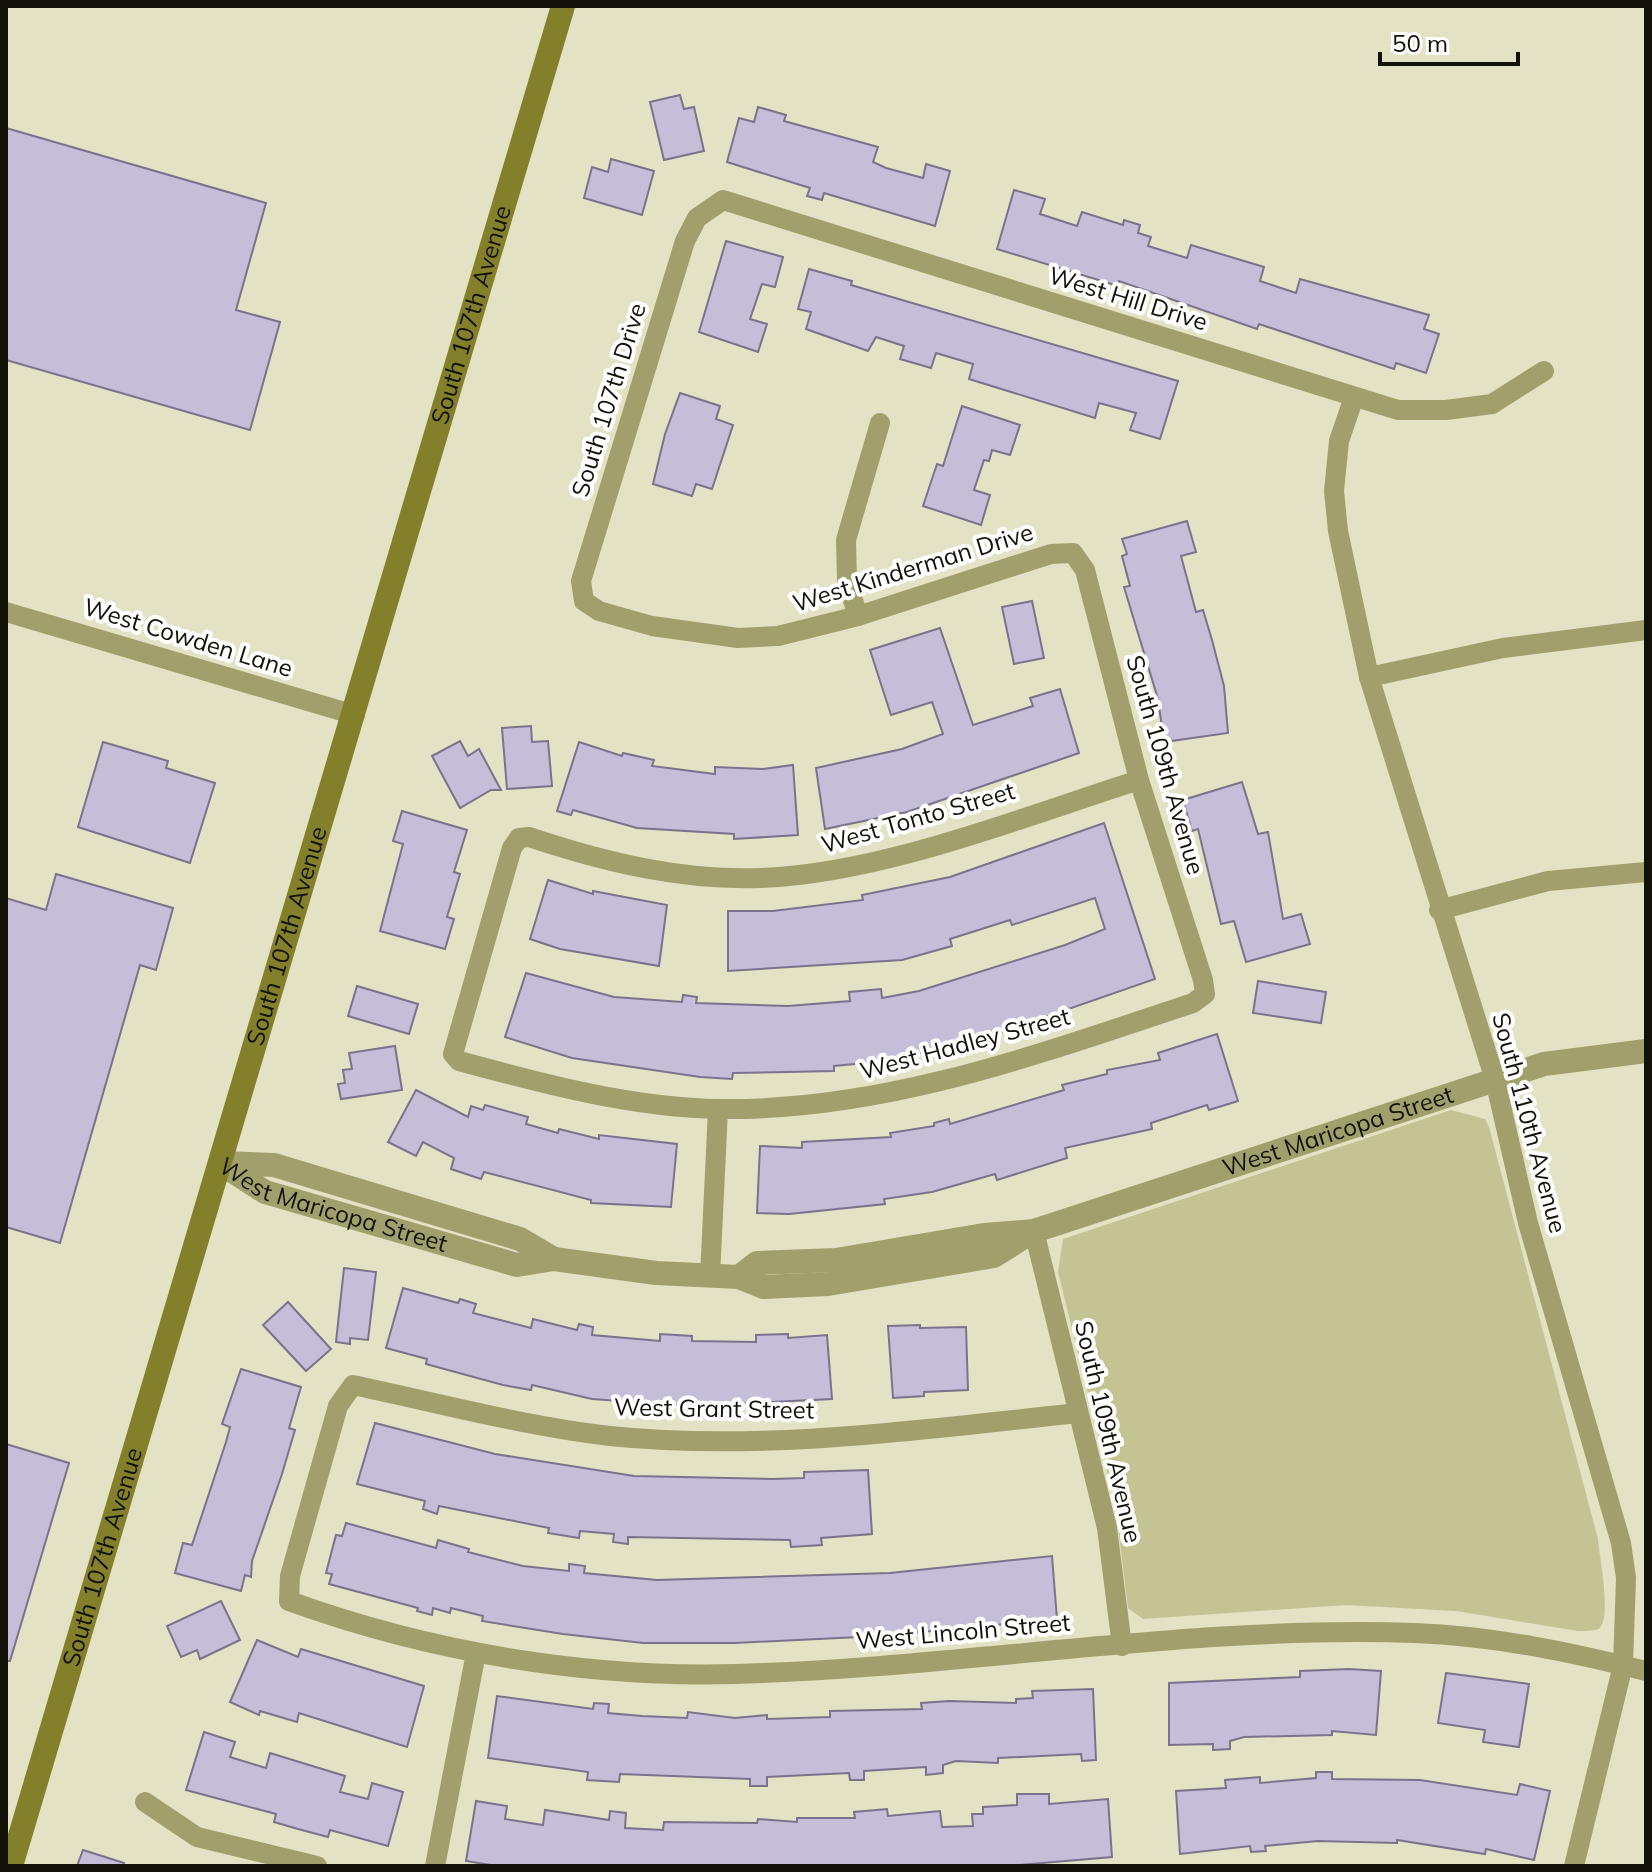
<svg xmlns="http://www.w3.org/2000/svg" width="1652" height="1872" font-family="Mulish,sans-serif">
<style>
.green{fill:#c4c393}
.building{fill:#c6bdd9;stroke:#7b728c;stroke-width:2}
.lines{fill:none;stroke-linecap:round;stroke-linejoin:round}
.minor{stroke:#a1a06c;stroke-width:20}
.tertiary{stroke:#a1a06c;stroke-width:24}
.secondary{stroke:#847f2a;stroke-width:24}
.labels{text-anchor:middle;stroke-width:8;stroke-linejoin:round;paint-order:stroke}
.street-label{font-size:24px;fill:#121208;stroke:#fff}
</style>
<rect width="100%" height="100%" fill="#e3e2c4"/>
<path class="green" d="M1451,1110L1485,1119L1489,1127L1598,1539C1599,1556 1613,1621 1598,1629C1593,1631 1583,1631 1578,1631L1456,1611L1346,1605L1143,1619L1128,1608L1115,1503L1058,1272L1063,1239Z"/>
<g class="building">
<path d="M680,95L684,109L694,107L704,151L664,160L650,102Z"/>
<path d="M758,107L786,115L784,121L878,147L873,162L886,168L923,178L926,164L950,171L935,226L824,193L822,200L807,196L810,188L727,162L739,118L754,122Z"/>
<path d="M6,128L266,203L236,310L280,322L250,430L6,360Z"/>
<path d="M611,159L654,171L642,215L584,198L592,167L608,172Z"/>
<path d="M1014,190L1045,199L1040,214L1077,226L1082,212L1123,225L1124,220L1140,225L1138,233L1151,237L1148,246L1187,258L1191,245L1264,267L1260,281L1296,293L1300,279L1429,315L1424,329L1439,334L1426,373L1396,363L1394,369L1259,324L1257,329L1119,281L1118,286L997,249Z"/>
<path d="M726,241L783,257L775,287L762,284L750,319L767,324L758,352L699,332Z"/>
<path d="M809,269L852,281L851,285L1178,381L1160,439L1130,430L1136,413L1099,403L1095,418L969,379L973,364L936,353L931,368L900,359L904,346L876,337L868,351L806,329L811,312L798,309Z"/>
<path d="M680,393L720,406L716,419L733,425L712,489L696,484L692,496L653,484L665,434Z"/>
<path d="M962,406L1020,425L1010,455L992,450L989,461L984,460L974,490L990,495L981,525L923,506L937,464L943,466Z"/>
<path d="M1187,521L1196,552L1181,556L1196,612L1203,610L1212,640L1224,686L1228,733L1164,742L1158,699L1124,587L1130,586L1122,556L1127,554L1122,539Z"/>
<path d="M1032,601L1044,658L1014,664L1002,607Z"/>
<path d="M940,628L973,725L1033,706L1030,698L1060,689L1079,753L907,812L825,829L816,768L902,749L943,734L932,702L891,715L870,650Z"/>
<path d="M531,726L532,742L548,741L552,786L507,789L502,728Z"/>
<path d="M460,741L468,756L479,749L501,790H491L460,808L432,756Z"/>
<path d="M103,742L168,761L166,768L215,783L190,863L78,827Z"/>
<path d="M579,742L622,756L623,753L654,760L652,766L715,774V767L763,769L793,765L798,835L734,839V834L637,828L573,810L571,815L557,811Z"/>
<path d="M1242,782L1258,834L1268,832L1283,919L1301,914L1310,944L1246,962L1234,921L1221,924L1198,829L1192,831L1183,800Z"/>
<path d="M402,811L467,830L454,872L460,874L447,917L454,919L445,949L380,931L403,844L393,841Z"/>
<path d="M1104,823L1155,979L979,1040L887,1061L834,1066V1071L733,1073L732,1079L700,1077L572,1058L505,1037L526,973L614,997L682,1002L683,995L697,997L696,1003L788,1006L850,1001L849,992L881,989L882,998L919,991L1065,945L1105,929L1095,898L1012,925L1010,920L950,939L952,946L902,960L728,971V911H773L863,900L862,895L950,877Z"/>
<path d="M56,874L173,908L156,970L140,965L60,1243L6,1227V898L46,910Z"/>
<path d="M548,880L593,894V891L667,905L659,966L560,949L530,939Z"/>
<path d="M1258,981L1326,992L1321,1023L1253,1013Z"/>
<path d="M357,986L418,1004L409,1034L348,1016Z"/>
<path d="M1217,1034L1238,1101L1209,1110L1207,1105L1151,1123L1152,1129L1065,1148L1067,1158L997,1180L995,1174L932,1192L884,1199L885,1204L789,1214L757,1213L760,1146L802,1148V1142L891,1137L890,1133L934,1126V1123L949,1119L950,1124L1064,1090L1062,1085L1107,1074V1070L1160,1060L1158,1053Z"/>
<path d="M395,1046L402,1090L341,1099L338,1084L345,1083L343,1070L352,1069L349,1053Z"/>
<path d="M416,1090L468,1117L471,1106L483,1110L485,1105L528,1117L526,1124L558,1133L559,1129L599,1139V1135L677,1144L671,1207L591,1203V1200L484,1172L481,1179L451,1169L454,1158L423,1142L416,1156L388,1142Z"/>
<path d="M344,1268L376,1272L368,1340L350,1338V1344L336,1342Z"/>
<path d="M403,1288L458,1303L460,1299L476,1304L473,1313L531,1328L533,1319L577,1330L579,1324L593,1327L592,1335L660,1341V1334L692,1336V1341L756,1342V1335L788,1334V1338L827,1335L832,1399L688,1406L592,1399L532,1385L531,1390L503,1385L426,1364L427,1359L386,1348Z"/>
<path d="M288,1302L331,1349L306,1371L263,1325Z"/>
<path d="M920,1325V1328L966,1327L968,1390L924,1392V1396L893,1398L888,1326Z"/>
<path d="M241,1369L301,1387L289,1428L295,1430L282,1474L252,1561L251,1577L245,1575L241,1591L175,1573L183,1543L192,1545L226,1442L230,1427L222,1424Z"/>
<path d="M375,1423L495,1454L634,1476L772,1479L804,1478V1472L868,1470L872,1534L821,1538L822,1545L791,1547L790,1540L628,1537V1544L613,1542L614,1534L580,1531L579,1538L548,1533L549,1528L439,1506L437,1514L423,1509L425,1501L357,1484Z"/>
<path d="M6,1444L69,1463L10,1661H6Z"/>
<path d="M346,1523L436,1548L438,1540L469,1549L468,1552L523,1566L569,1571V1564L585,1566L584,1573L657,1580L890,1573L1052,1556L1057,1619L880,1636L735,1643H643L563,1634L482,1621L483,1616L451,1608L450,1613L433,1608L432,1615L417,1611L418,1608L329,1584L332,1574L326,1573L336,1535L342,1536Z"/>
<path d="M221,1601L240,1640L200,1659L197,1650L181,1657L167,1626Z"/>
<path d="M257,1640L298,1657L301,1649L424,1686L407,1747L299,1713L297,1722L260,1711L259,1715L230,1702Z"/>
<path d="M1349,1669L1381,1671L1376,1735L1332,1731V1735L1244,1737L1230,1741V1749L1213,1750V1744L1169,1745V1683L1300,1677V1671Z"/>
<path d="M1446,1673L1529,1684L1519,1747L1483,1742L1485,1730L1438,1723Z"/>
<path d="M1093,1689L1096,1760L1082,1761L1081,1754L998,1758V1763L956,1761L943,1765V1773L926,1775V1767L864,1771V1780H850L849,1773L767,1777V1786H750V1779L620,1774L619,1782L587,1780L588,1772L488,1758L497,1696L593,1709L594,1703L609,1704L608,1713L642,1716L687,1718L688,1712L735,1718L767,1715V1719L830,1717V1711L922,1709L921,1703L949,1701L1016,1703V1699L1033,1698L1032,1691Z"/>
<path d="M204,1732L235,1742L230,1757L266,1768L270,1753L345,1776L340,1792L368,1799L372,1783L403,1792L388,1846L330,1830L328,1837L298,1829L274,1822L276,1814L186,1790Z"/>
<path d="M1316,1772H1332V1779L1420,1780L1517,1795L1520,1784L1550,1791L1534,1860L1486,1849L1485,1854L1397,1840V1843L1318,1841L1265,1846L1266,1851L1251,1852L1250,1846L1180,1854L1176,1791L1226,1788L1225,1780L1260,1777V1783L1316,1778Z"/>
<path d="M1017,1794H1049V1804L1108,1799L1112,1857L1006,1866H497L466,1861L476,1801L507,1806L505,1819L543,1825L545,1810L609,1820L610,1811L626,1813L625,1828L663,1830L664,1822L757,1823L758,1819L797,1822V1818H855L854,1812L887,1809L888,1816L940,1811L942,1827L973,1826L972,1814H983V1807L1017,1805Z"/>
<path d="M83,1850L124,1863L123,1866H77Z"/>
</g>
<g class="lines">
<g class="minor">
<path d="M1354,397L1339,441L1334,491L1338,531L1369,677L1495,1080L1528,1223L1621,1543L1626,1578L1623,1665L1574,1866"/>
<path d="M6,612L355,715"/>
<path d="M858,616L847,581L846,540L880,423"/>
<path d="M1369,677L1503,648L1646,630"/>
<path d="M1139,780C1023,817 883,873 762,878C682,881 604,862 529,837L519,838L512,848L453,1054L459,1061C544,1084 633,1108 721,1109C885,1111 1039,1054 1193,1003L1205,994L1203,980L1139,780L1085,570L1073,553L1051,554L858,616L778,636L738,638L652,626L599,611L584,601L581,581L685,241L697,218L723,200L1398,410H1446L1492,404L1544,371"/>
<path d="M1439,910L1548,881L1646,872"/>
<path d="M1034,1231L1107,1528L1122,1646"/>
<path d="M710,1277L718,1109"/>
<path d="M1078,1413C925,1429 765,1452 610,1436C524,1426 438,1403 353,1385L338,1406L290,1576L289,1601C430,1652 585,1678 735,1674C962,1668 1188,1625 1415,1633C1494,1636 1570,1652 1646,1671"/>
<path d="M145,1802L197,1837L317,1866"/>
<path d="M435,1866L476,1653"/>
</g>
<g class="tertiary">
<path id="s1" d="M220,1163L265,1192L517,1265L554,1259L656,1273L739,1277L764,1287L828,1284L994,1256L1030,1233"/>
<path d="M223,1163L274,1165L520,1239L554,1259"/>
<path id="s2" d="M739,1277L757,1263L836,1260L984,1235L1034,1231L1544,1064L1646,1051"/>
</g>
<path class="secondary" id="s3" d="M11,1866L563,6"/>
</g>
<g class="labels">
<g class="street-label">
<text transform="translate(1128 299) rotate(17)" y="8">West Hill Drive</text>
<text dy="8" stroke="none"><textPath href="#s3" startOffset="1618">South 107th Avenue</textPath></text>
<text transform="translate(609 400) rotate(-73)" y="8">South 107th Drive</text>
<text transform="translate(913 568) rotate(-17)" y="8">West Kinderman Drive</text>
<text transform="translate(188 638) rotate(17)" y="8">West Cowden Lane</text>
<text transform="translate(1165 765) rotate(74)" y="8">South 109th Avenue</text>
<text transform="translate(918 818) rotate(-16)" y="8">West Tonto Street</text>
<text dy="8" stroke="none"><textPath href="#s3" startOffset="970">South 107th Avenue</textPath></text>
<text transform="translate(965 1044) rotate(-15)" y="8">West Hadley Street</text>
<text transform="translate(1529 1123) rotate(75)" y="8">South 110th Avenue</text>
<text dy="8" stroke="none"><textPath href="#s2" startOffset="622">West Maricopa Street</textPath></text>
<text dy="8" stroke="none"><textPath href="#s1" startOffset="122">West Maricopa Street</textPath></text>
<text transform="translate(714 1409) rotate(1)" y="8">West Grant Street</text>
<text transform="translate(1108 1432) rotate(77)" y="8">South 109th Avenue</text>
<text dy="8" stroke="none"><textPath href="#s3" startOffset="322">South 107th Avenue</textPath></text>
<text transform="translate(963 1632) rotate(-5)" y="8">West Lincoln Street</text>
</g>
</g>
<rect width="1652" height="1872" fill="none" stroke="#121208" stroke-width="16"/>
<path d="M1380 52v12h138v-12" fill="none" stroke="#121208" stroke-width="4"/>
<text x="1392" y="52" font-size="24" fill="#121208" stroke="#ffffff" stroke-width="6" paint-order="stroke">50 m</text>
</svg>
